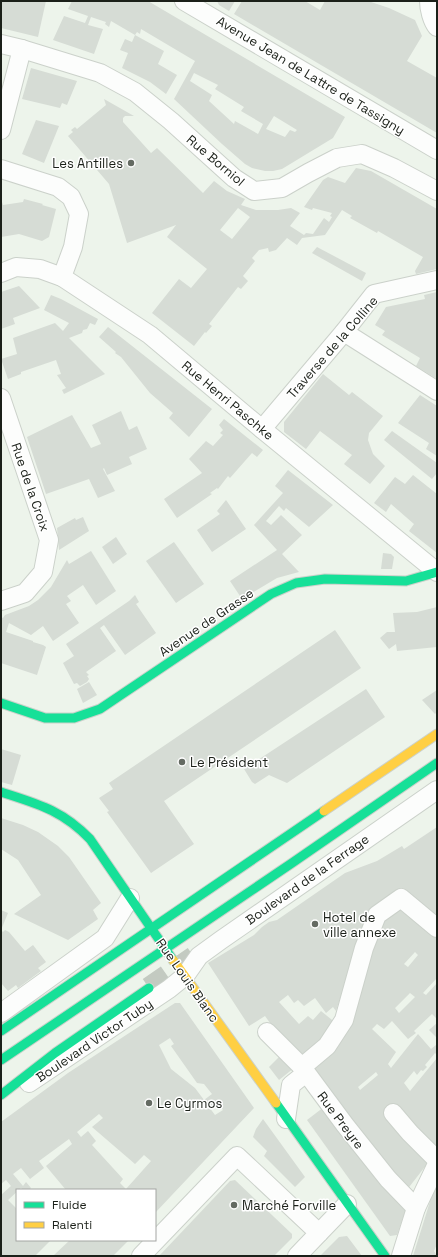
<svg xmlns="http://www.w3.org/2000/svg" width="438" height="1257" font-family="'Space Grotesk',sans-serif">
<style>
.building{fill:#d6dcd5;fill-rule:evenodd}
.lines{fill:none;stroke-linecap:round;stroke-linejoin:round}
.highway-tunnel{stroke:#c3cac1;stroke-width:22;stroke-dasharray:22 11;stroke-linecap:butt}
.street-casing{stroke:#cbd1ca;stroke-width:20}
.fast-casing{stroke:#cbd1ca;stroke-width:11}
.slow-casing{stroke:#cbd1ca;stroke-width:11}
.street{stroke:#fcfdfc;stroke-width:18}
.fast{stroke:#16e098;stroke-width:9}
.slow{stroke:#ffcf43;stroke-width:9}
.poi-dot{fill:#646a62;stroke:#fff;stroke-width:1.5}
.labels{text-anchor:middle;stroke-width:3;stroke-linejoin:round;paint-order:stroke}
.street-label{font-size:13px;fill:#1b2019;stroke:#fff}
.poi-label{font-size:13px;fill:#1b2019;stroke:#fff;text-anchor:start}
</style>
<rect width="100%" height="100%" fill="#edf4eb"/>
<g class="building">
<path d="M1,1H46L38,37L1,28Z"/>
<path d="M72,1H148L345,117L333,138L282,169L273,171H265L252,168L245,164L222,144L174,99L195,61L141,29L140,34L137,32L135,35L164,51L158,64L177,75L166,94L150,82L122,68L128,53L120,50L125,39L132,42L135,35L111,21L109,27L105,24L106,22L91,17L88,25L103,29L94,54L53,40L64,16L85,23L88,16L68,9ZM194,73L218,85L215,89L244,107L241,111L263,124L258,134L235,121L234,124L209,101L212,95L190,81ZM274,116L297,130L295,132L290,130L285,137L266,129Z"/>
<path d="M217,1H235L229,11L219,5Z"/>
<path d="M242,1H305L320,10L325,1H368L389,8L415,20L422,36L407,61L437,78V133L234,14Z"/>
<path d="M31,68L77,81L67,105L62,103L60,108L22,99Z"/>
<path d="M104,99L134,116H125L123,118V122L151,153L157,148L203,193L214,181L227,191L245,199L241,205L256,210H278L291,208L300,213L290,226L304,235L306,233L313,234L324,218L329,222L332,217L330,216L332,213L313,208L312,210L304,207L323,180L328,177L345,183L356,168L371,171L437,209V269L416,274L415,271L423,257L378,231L377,233L350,218L352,216L342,210L325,235L302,238L297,245L287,238L276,250L269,252L268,248L259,250L252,258L255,261L243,276L248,281L241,289L238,287L209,324L212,326L206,333L205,332L194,346L152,313L179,279L191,288L207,269L167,237L176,225L127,243L109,184L68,136L73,132L71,130L75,127L77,129L106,105ZM238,208L250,217L232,239L220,230Z"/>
<path d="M36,120L59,126L44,163L22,154Z"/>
<path d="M1,199L3,205L23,202L24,199L43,204L42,205L56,209L49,237L42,241L19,234L1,237Z"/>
<path d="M317,247L366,273L362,281L312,253Z"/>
<path d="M19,286L40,308L13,318L15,324L1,329V292Z"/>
<path d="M437,292V379L416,366L420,358L382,335L385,331L375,325L386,307L425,299L424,295Z"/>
<path d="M51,295L61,299L98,319L95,325L90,323L87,329L83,330L82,333L69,338L105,374L64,394L62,390L66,388L57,375L61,374L56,360L21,372V374L8,379L1,359L17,354L13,338L55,323L63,331L69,323L44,310Z"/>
<path d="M108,327L212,409L189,437L169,418L173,413L150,393L121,357L115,353L116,352L99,337Z"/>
<path d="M323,374L349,395L352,392L383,416L369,433L368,440L373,454L385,466L370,484L344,464L352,455L320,431L306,449L284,432V422Z"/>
<path d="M420,395L437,406V456L426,449L429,443L398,423Z"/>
<path d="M121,411L129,430L137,426L147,449L129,457L132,464L107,475L104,468L103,469L115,491L98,498L89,479L46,494L27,437L72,415L91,448L101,444L92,425Z"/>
<path d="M224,419L263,450L257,457L252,453L230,478L228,476L218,489L217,488L210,493L212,494L177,518L164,499L202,473L189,459L206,441L213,446L223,435L220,433L223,430L219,425Z"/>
<path d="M392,431L437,463V473L432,479L384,440Z"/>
<path d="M288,470L333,505L309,527L286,508L284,511L279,506L266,521L271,525L281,515L302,535L282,554L299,572L277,578L242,599L230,581L277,550L254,525L283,493L275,486Z"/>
<path d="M413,475L437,494V553L409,531L414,524L391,504L386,512L374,503L395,477L405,484Z"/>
<path d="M226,500L246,529L212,552L197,530L220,514L217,511Z"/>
<path d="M83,517L89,531L59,550L57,528L75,518L76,520Z"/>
<path d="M116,537L127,554L113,564L102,547Z"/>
<path d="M174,542L204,584L176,603L146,561Z"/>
<path d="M91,551L116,591L96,605L83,585L67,596L71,601L66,604L79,623L53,641L43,626L31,635L9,623L6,632L33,641V642L43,645L46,647L37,675L1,663V617L3,618L5,615L29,606L38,600L51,587L67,560L69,564Z"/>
<path d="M383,553L391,554L394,557L392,569H381Z"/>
<path d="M135,595L139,602L136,604L156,633L125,655L104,625L100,628L116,651L86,672L89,675L87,676L89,679L87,682L80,686L77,683L74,684L63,663L74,656L66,644L129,601Z"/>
<path d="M437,607V647L397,651L396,644L389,649L380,638L387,632H395L393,613L417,612Z"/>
<path d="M335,630L361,668L164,801L194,844L151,873L107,812L109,811L99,798L113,789L109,783Z"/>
<path d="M89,682L97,695L83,703L77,689Z"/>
<path d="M366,689L385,717L287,783L269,775L255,784L252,782L244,769Z"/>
<path d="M437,690V712L435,714L422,700Z"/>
<path d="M1,749L21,755L12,785L1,782Z"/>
<path d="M1,818L23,825L38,832L58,846L69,857L101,903L93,910L98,919L68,940L14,914L41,895L18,860L1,849Z"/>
<path d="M437,827V919L379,904L368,911L336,1011L333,1007L326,1013L315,998L304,1006L298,1000L294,1003L288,995L279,1002L299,1024L308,1016L313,1020L321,1011L337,1024L305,1058L285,1037L275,1030L265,1016L249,1026L208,963L254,935L262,927L269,922L277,920L345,873L377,861L402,846L404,849Z"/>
<path d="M401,909L408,912L437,937V978L423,993L426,995L437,983V1019L432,1014L414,1031L416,1033L408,1039L392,1021L384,1029L377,1024L372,1029L396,1052L388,1064L391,1068L418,1034L431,1049L436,1045L437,1046V1055L435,1053L425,1065L427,1067L423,1071L421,1070L417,1075L414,1071L404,1083L410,1091L437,1058V1149L431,1159L406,1191L308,1068L366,973L382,924L395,910ZM415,952L418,955L408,967L404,964ZM410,993L415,997L399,1013L395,1008ZM376,1072L378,1075L360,1090L358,1087Z"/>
<path d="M1,910L8,913L1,930Z"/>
<path d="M1,930L3,932L5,930L9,932L25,951L33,945L46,962L38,968L41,971L18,988L16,985L8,991L1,983Z"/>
<path d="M175,1003H180L254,1108L155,1213V1190H66L46,1166L72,1144L69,1139L39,1161L44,1168L30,1179L21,1168L13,1174L23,1186L26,1182L31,1188L29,1190H23L21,1188L8,1200L16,1208L17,1205V1240H51L35,1256H1V1195L11,1186L6,1180L1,1184V1122L68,1073ZM170,1038L174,1044L171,1046L197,1083L204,1084L212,1094L204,1100L195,1088L171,1069L159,1045ZM217,1102L223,1110L215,1115L209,1107ZM99,1114L103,1118L92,1127L135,1164L144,1155L151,1161L126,1189L120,1183L123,1179L92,1145L96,1141L88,1131L81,1137L77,1132Z"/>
<path d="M437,1023V1038L429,1030Z"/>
<path d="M282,1054L294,1068L279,1080L269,1067Z"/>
<path d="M324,1107L407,1206L397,1235L390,1236L307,1120Z"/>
<path d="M263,1119L305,1177L295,1187L264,1156L267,1151L253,1137L256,1129Z"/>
<path d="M437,1179V1244L434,1251L437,1256H413Z"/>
<path d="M235,1180L292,1234V1238L274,1256H159L230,1181Z"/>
<path d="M347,1236L362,1256H320L339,1237Z"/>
<path d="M70,1240H129L113,1256H53Z"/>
</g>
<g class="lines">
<path class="highway-tunnel" d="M149,988L194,957"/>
<g class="street-casing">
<g id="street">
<path d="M184,1L437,150"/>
<path d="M429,1C429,9 432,21 437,27"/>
<path d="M1,44L22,49L100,73L135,92L171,121L234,178L254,191L282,188L308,173L337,158L362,154L394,168L437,191"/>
<path d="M1,130L22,49"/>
<path d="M1,169L58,187L71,197L79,214L73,247L62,277"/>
<path d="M1,273L16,267L40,269L62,277L150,335L262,429L437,572"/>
<path d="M344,332L437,391"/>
<path d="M1,398L49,540L43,572L25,593L1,601"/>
<path d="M262,429L344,332L374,294L437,280"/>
<path d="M1,1013L105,938L130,898"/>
<path d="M267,1032L302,1067L345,1125L388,1179L416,1208"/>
<path d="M302,1067L327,1046L344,1020L364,948L377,915L401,898L437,928"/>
<path d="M29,1083L169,989L185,976L199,956L221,940L437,790"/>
<path d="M393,1113L410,1133L437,1160"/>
<path d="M286,1119L291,1085L306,1073"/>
<path d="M319,1233L347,1204"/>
<path d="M141,1256L237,1156L319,1233L297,1256"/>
<path d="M401,1256L416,1208L437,1164"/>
</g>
</g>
<g class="fast-casing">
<g id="fast">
<path d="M1,703L45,718H74L100,709L271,594L296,583L325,579L406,581L437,572"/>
<path d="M1,792C38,804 62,810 90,839L173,960"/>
<path d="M1,1031L324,811"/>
<path d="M1,1060L292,863L437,763"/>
<path d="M1,1095L55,1053L149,988"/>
<path d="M276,1103L385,1256"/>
</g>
</g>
<g class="slow-casing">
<g id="slow">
<path d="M324,811L437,734"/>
<path d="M173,960L276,1103"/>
</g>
</g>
<use href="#street" class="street"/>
<use href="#fast" class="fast"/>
<use href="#slow" class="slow"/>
</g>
<g class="poi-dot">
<circle cx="131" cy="163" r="4"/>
<circle cx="182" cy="762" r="4"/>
<circle cx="315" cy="924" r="4"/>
<circle cx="149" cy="1103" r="4"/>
<circle cx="234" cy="1205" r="4"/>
</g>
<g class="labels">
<g class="street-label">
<text transform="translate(311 75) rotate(31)" y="5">Avenue Jean de Lattre de Tassigny</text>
<text transform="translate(216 160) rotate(40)" y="5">Rue Borniol</text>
<text transform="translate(332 347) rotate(-49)" y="5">Traverse de la Colline</text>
<text transform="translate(228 400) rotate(40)" y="5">Rue Henri Paschke</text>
<text transform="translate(31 487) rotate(71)" y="5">Rue de la Croix</text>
<text transform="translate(206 622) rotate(-34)" y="5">Avenue de Grasse</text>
<text transform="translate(307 879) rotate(-35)" y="5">Boulevard de la Ferrage</text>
<text transform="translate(188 980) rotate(55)" y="5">Rue Louis Blanc</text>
<text transform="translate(94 1040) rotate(-34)" y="5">Boulevard Victor Tuby</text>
<text transform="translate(341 1120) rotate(53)" y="5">Rue Preyre</text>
</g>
<g class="poi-label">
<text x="123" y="168" text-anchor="end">Les Antilles</text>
<text x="190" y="767">Le Président</text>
<text x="323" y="922">Hotel de<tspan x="323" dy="15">ville annexe</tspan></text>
<text x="157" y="1108">Le Cyrmos</text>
<text x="242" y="1210">Marché Forville</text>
</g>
</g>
<rect width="438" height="1257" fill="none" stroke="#1b2019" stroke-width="4"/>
<rect x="16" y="1189" width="140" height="52" fill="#ffffff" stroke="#a4a6a3"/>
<rect x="24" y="1202" width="20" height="6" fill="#16e098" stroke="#a4a6a3"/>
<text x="52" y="1209" font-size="12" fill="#1b2019">Fluide</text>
<rect x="24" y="1222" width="20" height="6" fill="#ffcf43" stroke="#a4a6a3"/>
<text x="52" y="1229" font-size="12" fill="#1b2019">Ralenti</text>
</svg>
